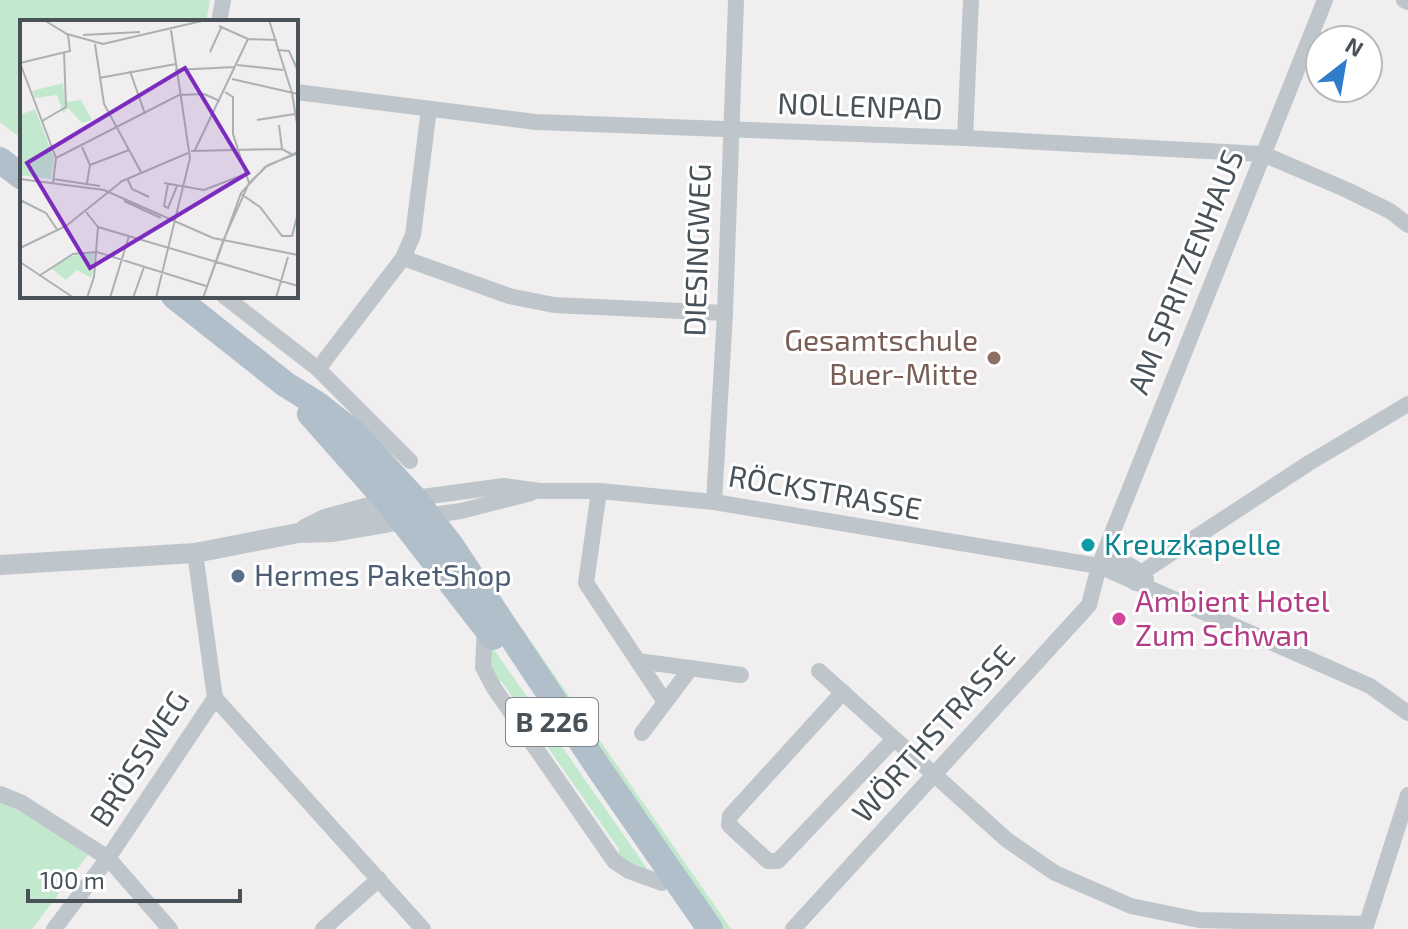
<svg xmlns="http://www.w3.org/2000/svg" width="1408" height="929" font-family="'Exo 2',sans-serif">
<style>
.green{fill:#c2e9ce}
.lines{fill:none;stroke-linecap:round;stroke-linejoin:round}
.minor{stroke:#bec6cb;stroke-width:16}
.tertiary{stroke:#bec6cb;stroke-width:20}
.primary{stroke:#b1bfca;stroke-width:26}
.education-dot{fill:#8d6e63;stroke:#fff;stroke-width:3}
.culture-dot{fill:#0f9aa8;stroke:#fff;stroke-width:3}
.service-dot{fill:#5c6f8a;stroke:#fff;stroke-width:3}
.hotel-dot{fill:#d1479c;stroke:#fff;stroke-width:3}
.labels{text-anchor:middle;stroke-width:6;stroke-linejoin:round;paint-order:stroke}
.shield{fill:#fff;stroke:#80868b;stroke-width:2}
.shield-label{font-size:28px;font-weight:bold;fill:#495259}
.street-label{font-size:30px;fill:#495259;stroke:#fff}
.education-label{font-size:30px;fill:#785e54;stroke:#fff;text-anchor:end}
.culture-label{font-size:30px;fill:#0d838f;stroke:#fff;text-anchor:start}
.service-label{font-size:30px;fill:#4e5e75;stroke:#fff;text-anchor:start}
.hotel-label{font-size:30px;fill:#b23c85;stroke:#fff;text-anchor:start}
.inset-road{fill:none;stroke:#adb0b2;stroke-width:2}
.view{fill:#7b2cbf;fill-opacity:0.15;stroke:#7b2cbf;stroke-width:4}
.inset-edge{fill:none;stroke:#495259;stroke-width:4}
</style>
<rect width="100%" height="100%" fill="#f0eeee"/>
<g class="green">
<path d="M0,0H210L206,22H22V139L0,122Z"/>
<path d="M475,561L731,929H719Z"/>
<path d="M488,641L651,874L618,856L619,849L502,682C487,676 490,655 488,641Z"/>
<path d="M0,802L43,823L88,855L32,929H0Z"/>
</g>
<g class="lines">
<g class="minor">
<path d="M1404,0L1408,2"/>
<path d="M219,22L223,0"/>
<path d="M296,92L536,122L965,138L1263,154L1347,190L1390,211L1408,225"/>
<path d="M965,138L971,0"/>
<path d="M403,258L509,296L554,305L725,313"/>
<path d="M224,296L318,369L410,461"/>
<path d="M318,369L403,258L413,235L429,109"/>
<path d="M599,491L586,583L665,702"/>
<path d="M407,499L504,486L540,491H599L714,502L1099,566L1370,686L1408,713"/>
<path d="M714,502L725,313L736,0"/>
<path d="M425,516L461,511L531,493"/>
<path d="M1099,566C1117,557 1133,563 1146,579"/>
<path d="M1135,583L1141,573L1309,463L1408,404"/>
<path d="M485,627L483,667L494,688L614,861L629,871L662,883"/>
<path d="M638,661L741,675"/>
<path d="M819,671L1007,840L1055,873L1131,906L1199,920L1365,924"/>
<path d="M843,692L730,816L729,825L768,861H778L894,739"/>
<path d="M215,698L423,929"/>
<path d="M642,733L691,668"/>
<path d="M0,794L22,803L108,858L170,929"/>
<path d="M54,929L108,858L215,698L195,553"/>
<path d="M323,929L379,879"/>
<path d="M793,929L1089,605L1099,566L1325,0"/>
<path d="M1365,929L1408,795"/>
</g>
<g class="tertiary">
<path d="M305,529L325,519L388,502"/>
<path d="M0,565L195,553L298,533L333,532L403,520"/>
</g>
<g class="primary">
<path d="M0,160L22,177"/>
<path d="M174,296L285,384L317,404L355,434L414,498L450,544L600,770L710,929"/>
<path d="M310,414L388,502L493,637"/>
</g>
</g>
<circle class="education-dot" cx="994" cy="358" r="8"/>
<circle class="culture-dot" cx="1088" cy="545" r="8"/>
<circle class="service-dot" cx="238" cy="576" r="8"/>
<circle class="hotel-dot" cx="1119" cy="619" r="8"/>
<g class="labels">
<rect class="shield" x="506" y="698" width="92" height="48" rx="6"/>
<g class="shield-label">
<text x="552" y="732">B 226</text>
</g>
<g class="street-label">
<text transform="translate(860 107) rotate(2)" y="10">NOLLENPAD</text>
<text transform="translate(698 250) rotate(-88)" y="10">DIESINGWEG</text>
<text transform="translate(1186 272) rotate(-68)" y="10">AM SPRITZENHAUS</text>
<text transform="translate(825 493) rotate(10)" y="10">RÖCKSTRASSE</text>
<text transform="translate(934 734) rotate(-48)" y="10">WÖRTHSTRASSE</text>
<text transform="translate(140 759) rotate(-57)" y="10">BRÖSSWEG</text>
</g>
<g class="education-label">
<text x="978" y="351">Gesamtschule<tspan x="978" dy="34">Buer-Mitte</tspan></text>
</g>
<g class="culture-label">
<text x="1104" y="555">Kreuzkapelle</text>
</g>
<g class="service-label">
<text x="254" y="586">Hermes PaketShop</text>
</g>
<g class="hotel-label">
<text x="1135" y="612">Ambient Hotel<tspan x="1135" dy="34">Zum Schwan</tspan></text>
</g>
</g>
<g transform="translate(20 20)">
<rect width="278" height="278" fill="#f0eeee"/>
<path d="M43,63L45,82L61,80L72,100L62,103L48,88L43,93L37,75L15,78L12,71ZM15,89L34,138L31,159L0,155V95ZM74,233L72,258L57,250L46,260L31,248L52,236Z" fill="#c2e9ce"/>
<path class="inset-road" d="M24,0L47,14L83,24L186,0M249,0L272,73L278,110M199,6L228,19L257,20M63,15L120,12M75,24L84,84L121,152M257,30L269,31L278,51M190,32L201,8M0,43L36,138L33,163M0,43L50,31L48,15M217,45L263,50M155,50L215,47M110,51L125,94M79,58L156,44M212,59L278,74M205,72L213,77V114L229,163M237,100L275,94M22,101L46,87L44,32M259,105L262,129M62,127L70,145L67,163M171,131L262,129L273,135M174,132L228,19M36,138L159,75L184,74L200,81M70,145L109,130M107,158L112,169L129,177M0,159L84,170L193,218L278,235M33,159L80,166M100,162L168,133M144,163L184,170L223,155M148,164L144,186L148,188L157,166M221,174L240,187L262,216H272L278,193M0,180L26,193L38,211M104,181L141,198M66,192L78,207L74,257L67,278M78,207L278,266M203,221L229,163L248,145L278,133M0,228L46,206L101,162M0,242L54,278M19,256L53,234L77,232L186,266M90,278L109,216M113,278L124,247M136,278L170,138L151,10M183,278L203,221M183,278L221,173L245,147L278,132M256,278L268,237"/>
<path class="view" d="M165,48L228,153L70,248L7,143Z"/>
<rect width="278" height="278" class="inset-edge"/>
</g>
<g transform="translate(1344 64) rotate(31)"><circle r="38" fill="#ffffff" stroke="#b6babd" stroke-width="2"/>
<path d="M0-6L14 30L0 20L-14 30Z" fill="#2f7dca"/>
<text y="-12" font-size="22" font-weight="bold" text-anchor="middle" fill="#495259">N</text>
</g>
<path d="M28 889v12h212v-12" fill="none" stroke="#495259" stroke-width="4"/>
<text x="40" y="889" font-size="24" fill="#495259" stroke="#ffffff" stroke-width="6" paint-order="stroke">100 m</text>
</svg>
